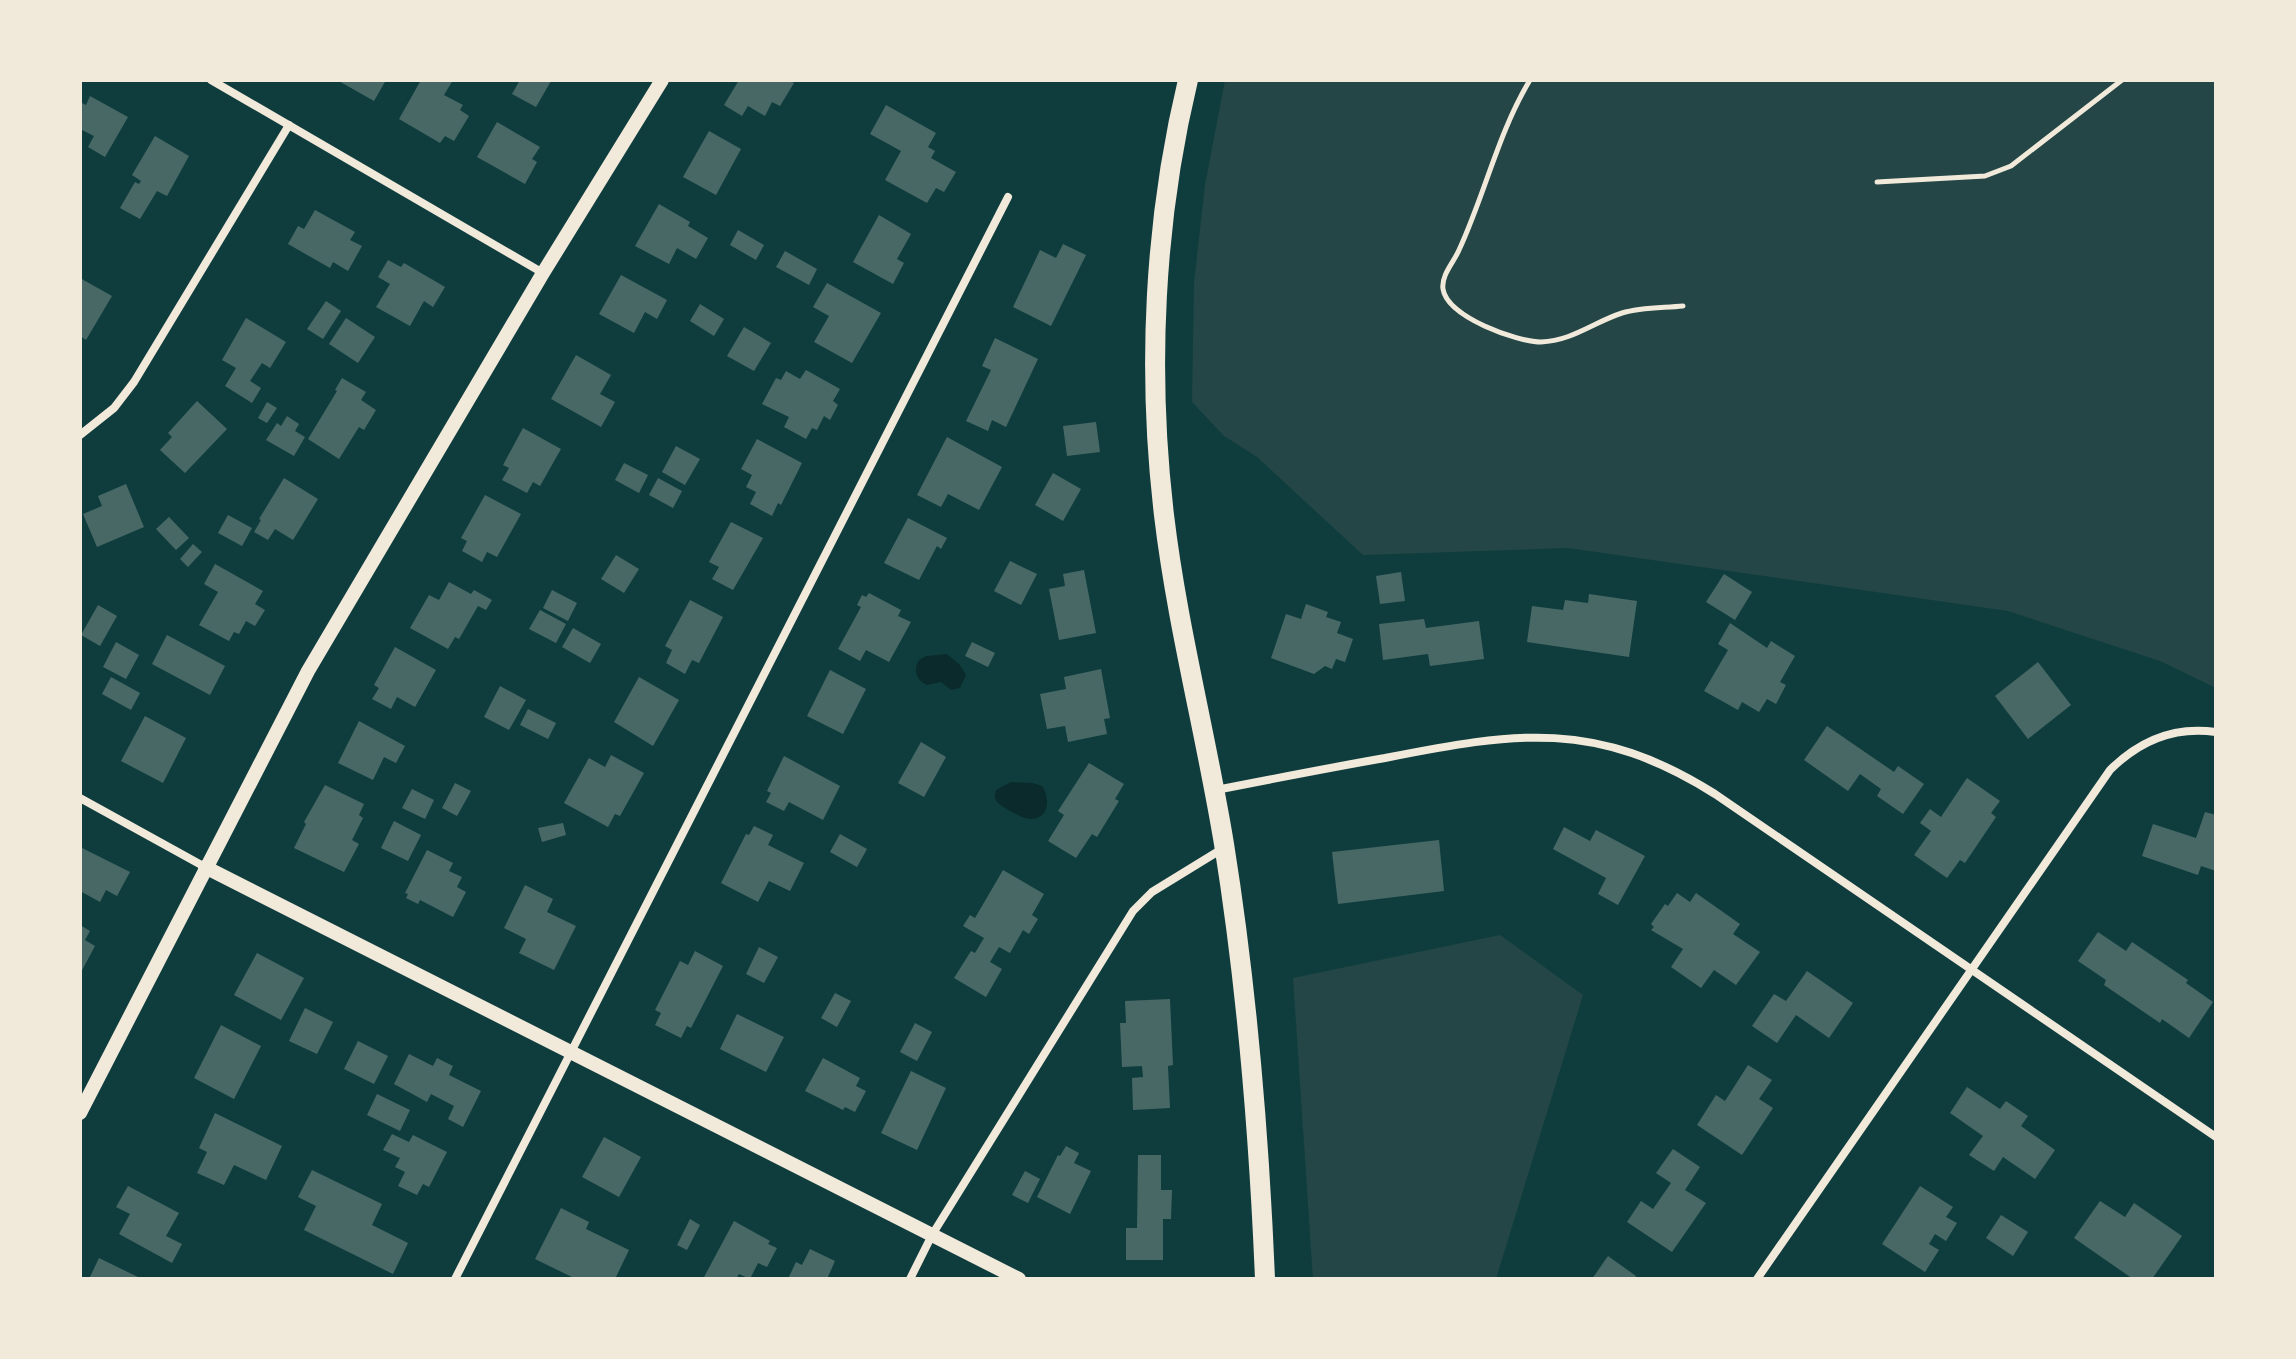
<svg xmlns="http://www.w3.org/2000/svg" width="2296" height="1359" font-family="'DM Sans',sans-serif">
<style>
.green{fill:#244646}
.water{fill:#0a2a2b}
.building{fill:#486865}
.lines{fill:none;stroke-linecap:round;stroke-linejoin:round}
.path{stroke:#f1e9da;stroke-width:5}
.minor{stroke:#f1e9da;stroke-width:8}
.tertiary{stroke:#f1e9da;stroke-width:14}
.primary{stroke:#f1e9da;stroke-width:20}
</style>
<rect width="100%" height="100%" fill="#0f3d3e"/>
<g class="green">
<path d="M1225,80H2216V688L2160,661L2008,611L1568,548L1363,555L1257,457L1224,436L1192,402L1194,283L1205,185Z"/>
<path d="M1500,935L1583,995L1496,1279H1313L1293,978Z"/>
</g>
<g class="water">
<path d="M947,654L960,665L966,675L960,688L951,690L941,682L927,685C916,680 913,670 919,660L926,656Z"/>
<path d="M1011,782L1033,783L1042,786C1050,797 1050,819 1031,819C1023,819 1003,808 997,802C994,797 995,795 996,790Z"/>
</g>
<g class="building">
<path d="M337,80H386L374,101Z"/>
<path d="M421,80H453L444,95L463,105L460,110L469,116L454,141L445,136L440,143L399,119Z"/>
<path d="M520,80L551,81L536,107L512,94Z"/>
<path d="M739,80H788L794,83L780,106L772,102L765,116L748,106L742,116L724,105Z"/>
<path d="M90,96L128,117L105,157L88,147L94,136L80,129V102L86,105Z"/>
<path d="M886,105L936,133L928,147L935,151L931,158L956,172L944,192L936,188L927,203L885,180L901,151L870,134Z"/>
<path d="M497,122L540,147L532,159L537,162L525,184L477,157Z"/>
<path d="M709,131L741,149L716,195L683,177Z"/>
<path d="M155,136L189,156L167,196L157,191L140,219L120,208L135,182L139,184L141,181L132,175Z"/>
<path d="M659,204L690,222L688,226L708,238L696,259L677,248L669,264L635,246Z"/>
<path d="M315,210L355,232L350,240L362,246L348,271L333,262L330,268L288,244L298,226L304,229Z"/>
<path d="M879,215L911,234L897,259L904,263L893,284L853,262Z"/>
<path d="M738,230L764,245L756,260L730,245Z"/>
<path d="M1063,244L1086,255L1051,326L1013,307L1040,250L1056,258Z"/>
<path d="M785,251L817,269L809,285L776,267Z"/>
<path d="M388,260L401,267L404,263L445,287L433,307L424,301L410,326L376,307L390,284L378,277Z"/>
<path d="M621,275L667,300L657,319L645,312L634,333L599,314Z"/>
<path d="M80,278L112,296L86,340L80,336Z"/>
<path d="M827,283L881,313L852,363L814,342L829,316L813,307Z"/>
<path d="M326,301L341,311L323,339L307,329Z"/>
<path d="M700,304L724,319L714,336L690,321Z"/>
<path d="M246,318L286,342L270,368L262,363L250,381L261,388L252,403L225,386L236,368L222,360Z"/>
<path d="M346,318L375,337L358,363L329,344Z"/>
<path d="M744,327L771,343L754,371L727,356Z"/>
<path d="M995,338L1038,359L1006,427L992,420L988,431L966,421L991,370L982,366Z"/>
<path d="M576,355L611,375L600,394L615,402L601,427L551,399Z"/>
<path d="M806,370L840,389L833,401L838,405L830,420L824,416L817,430L812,428L806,439L784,427L789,417L762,404L776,378L781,380L786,371L800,379Z"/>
<path d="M342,378L366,392L361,400L376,410L364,430L359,427L339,459L308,439L337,391L335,390Z"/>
<path d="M197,401L227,429L185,473L160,450L172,437L168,433Z"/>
<path d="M267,402L277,408L267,423L258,418Z"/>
<path d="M287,416L299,424L295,431L305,437L294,456L266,440L277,423L281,426Z"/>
<path d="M1096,422L1100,452L1067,456L1063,426Z"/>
<path d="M523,428L561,449L540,486L533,482L527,493L502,480L509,468L503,465Z"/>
<path d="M947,437L1002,467L979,510L948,494L941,507L917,495Z"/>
<path d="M757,439L802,463L781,505L778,503L772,516L750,504L756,492L746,487L752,475L741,469Z"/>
<path d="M676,446L700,459L685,485L662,472Z"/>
<path d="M624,463L648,475L639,493L615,480Z"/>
<path d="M1053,473L1081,489L1063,521L1035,505Z"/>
<path d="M284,478L318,499L293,540L275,529L268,540L254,532L261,520L259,519Z"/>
<path d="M658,478L682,491L673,508L649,495Z"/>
<path d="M126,484L144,527L97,547L83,514L102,506L98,496Z"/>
<path d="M485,495L521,514L497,557L487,552L482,562L462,551L467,541L461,538Z"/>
<path d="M228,515L252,528L242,546L218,533Z"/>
<path d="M169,517L189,538L176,550L156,529Z"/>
<path d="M908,518L947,538L941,549L937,546L919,580L884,563Z"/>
<path d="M731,522L763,538L733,590L712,579L719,567L709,562Z"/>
<path d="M193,544L202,552L188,567L180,559Z"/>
<path d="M616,555L639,569L624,593L601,579Z"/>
<path d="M1010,561L1037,574L1021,605L994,591Z"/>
<path d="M215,564L263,591L255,604L265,610L255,626L246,621L239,634L234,632L229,641L199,625L218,592L204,584Z"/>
<path d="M1084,570L1096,633L1059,640L1049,589L1065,586L1063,574Z"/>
<path d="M1401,572L1405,601L1380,604L1376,576Z"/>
<path d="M1724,574L1752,592L1735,620L1706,602Z"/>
<path d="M449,582L471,594L474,590L492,600L486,610L478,606L459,639L455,637L448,649L410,628L429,595L439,600Z"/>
<path d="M552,590L577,603L568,621L543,608Z"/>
<path d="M869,593L901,610L898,616L911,622L889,662L866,650L860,661L838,649L861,607L857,605L862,595L866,597Z"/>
<path d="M1589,594L1637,601L1629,657L1527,642L1532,606L1563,610L1565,600L1588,603Z"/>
<path d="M690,600L723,617L699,663L692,660L685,674L666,663L672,650L665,646Z"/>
<path d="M1306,604L1328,612L1326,617L1341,622L1337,633L1353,639L1345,662L1336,659L1332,669L1325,666L1314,674L1271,658L1286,614L1301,619Z"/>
<path d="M98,605L117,616L100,646L81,635Z"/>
<path d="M540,610L566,624L556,643L529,629Z"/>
<path d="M1424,619L1426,628L1479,621L1484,659L1430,666L1428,654L1383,660L1379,624Z"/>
<path d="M1730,623L1767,648L1771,641L1795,656L1780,682L1786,685L1776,704L1767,699L1759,712L1742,702L1738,710L1704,691L1728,650L1718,644Z"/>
<path d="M573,628L601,644L590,663L562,647Z"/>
<path d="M167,635L225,666L210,695L152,664Z"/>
<path d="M116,642L139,655L126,679L103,667Z"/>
<path d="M972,642L995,653L988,667L965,656Z"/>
<path d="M395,647L436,670L415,707L397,697L391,709L372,699L379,688L374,685Z"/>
<path d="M2038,662L2071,705L2028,739L1995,696Z"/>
<path d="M1101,669L1110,718L1104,719L1107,734L1068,742L1065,726L1047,729L1040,694L1066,689L1064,677Z"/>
<path d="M830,670L866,689L843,734L807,716Z"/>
<path d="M111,677L140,693L131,710L102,694Z"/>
<path d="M639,677L679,700L653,746L614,722Z"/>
<path d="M500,686L526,700L509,730L484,717Z"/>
<path d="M528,709L556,723L548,739L520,725Z"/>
<path d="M145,716L186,738L163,783L121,761Z"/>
<path d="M359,721L405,746L396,763L384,757L373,780L338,763Z"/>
<path d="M1827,726L1894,772L1898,766L1924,784L1903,814L1877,796L1881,789L1860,774L1848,791L1804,760Z"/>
<path d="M921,742L946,757L924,797L898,783Z"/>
<path d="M611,755L644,773L620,816L615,814L608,827L564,803L589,758L605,767Z"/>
<path d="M784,756L840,786L823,820L789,802L784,811L766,802L771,793L767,791Z"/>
<path d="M1089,763L1124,784L1115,799L1119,801L1097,837L1092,834L1076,858L1048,841L1064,815L1058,811Z"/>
<path d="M1967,778L2000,801L1991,813L1996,817L1965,863L1960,860L1947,878L1914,855L1931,831L1920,823L1930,809L1941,817Z"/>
<path d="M455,783L471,791L457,816L442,808Z"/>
<path d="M325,785L364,804L359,815L363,818L352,840L359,844L344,872L294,848L306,824L304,822Z"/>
<path d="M412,789L434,800L425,819L402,808Z"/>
<path d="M2205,812L2216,815V871L2201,866L2198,875L2142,856L2153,824L2196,838Z"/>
<path d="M394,821L421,835L408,861L381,848Z"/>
<path d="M563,823L566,835L542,842L538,828Z"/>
<path d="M754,826L773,835L768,845L804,863L790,891L769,881L758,902L721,883L746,834L749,835Z"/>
<path d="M1564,827L1590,841L1596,830L1645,856L1618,905L1598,894L1606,878L1553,849Z"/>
<path d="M840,834L867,849L857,867L830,852Z"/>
<path d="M1439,840L1444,891L1338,904L1332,852Z"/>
<path d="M80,847L130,872L117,896L106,890L100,902L80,891Z"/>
<path d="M427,850L453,863L449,871L462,877L457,887L466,892L453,917L420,900L418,904L406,898L408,894L405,893Z"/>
<path d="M1003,870L1044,894L1032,915L1038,919L1029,934L1023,930L1010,953L999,947L990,962L1002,969L986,997L954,978L971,951L975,953L984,938L963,926L970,915L975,918Z"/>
<path d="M525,885L553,899L547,912L576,926L554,970L519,953L526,939L504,928Z"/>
<path d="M1677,893L1690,902L1696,893L1740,924L1733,934L1760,952L1736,985L1714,970L1701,988L1671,967L1683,949L1651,930L1654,927L1651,924L1665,904L1668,906Z"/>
<path d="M80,925L90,931L85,940L95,946L80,974Z"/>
<path d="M2098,932L2126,951L2132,942L2188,980L2186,983L2213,1002L2189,1038L2162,1019L2160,1023L2104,985L2106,980L2078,961Z"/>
<path d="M759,947L778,957L764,983L746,974Z"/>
<path d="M695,951L723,966L691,1028L687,1026L681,1038L655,1025L661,1013L655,1010L680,961L688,965Z"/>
<path d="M257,953L304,978L281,1020L234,995Z"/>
<path d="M1807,971L1853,1003L1829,1038L1796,1015L1777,1043L1752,1026L1774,994L1786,1001Z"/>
<path d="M835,993L851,1001L837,1027L821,1018Z"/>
<path d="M1170,999L1173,1065L1168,1066L1170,1108L1133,1110L1132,1078L1143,1077L1142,1066L1122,1067L1120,1023H1126L1125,1001Z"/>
<path d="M305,1008L333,1022L317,1054L289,1041Z"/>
<path d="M737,1014L784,1037L766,1072L720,1049Z"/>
<path d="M915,1023L932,1032L917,1061L900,1052Z"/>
<path d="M221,1025L261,1046L234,1099L194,1078Z"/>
<path d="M358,1041L388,1056L374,1084L344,1069Z"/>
<path d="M409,1054L433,1066L437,1058L453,1066L449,1075L481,1091L463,1127L448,1119L454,1106L431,1094L427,1102L394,1084Z"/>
<path d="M823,1058L860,1078L856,1086L866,1091L855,1112L845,1107L843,1110L805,1091Z"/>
<path d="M1748,1065L1772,1080L1759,1099L1773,1108L1742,1155L1697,1125L1716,1095L1725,1101Z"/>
<path d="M911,1071L946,1088L917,1150L881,1133Z"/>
<path d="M1967,1087L2000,1109L2006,1101L2028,1116L2021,1126L2055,1150L2035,1179L2003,1157L1994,1171L1969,1155L1983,1136L1950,1113Z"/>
<path d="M377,1094L410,1110L400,1131L367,1115Z"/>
<path d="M215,1113L282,1146L266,1180L234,1165L224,1185L197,1173L207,1152L199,1148Z"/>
<path d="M392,1134L409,1142L413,1135L447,1152L429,1187L423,1184L417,1195L398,1186L405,1172L395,1167L400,1158L383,1150Z"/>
<path d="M604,1137L641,1157L619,1197L582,1177Z"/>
<path d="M1066,1146L1079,1153L1074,1163L1091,1171L1070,1214L1037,1197L1058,1155L1060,1156Z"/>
<path d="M1673,1149L1700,1167L1685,1190L1706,1203L1672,1252L1627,1222L1641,1201L1653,1209L1671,1183L1656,1173Z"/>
<path d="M1138,1155H1161V1190H1172L1171,1219H1163V1260H1126V1228H1137Z"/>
<path d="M312,1170L382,1204L372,1225L408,1243L393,1274L304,1230L316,1206L298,1197Z"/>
<path d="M1025,1171L1040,1179L1028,1203L1012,1195Z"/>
<path d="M128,1186L179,1213L166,1236L182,1244L172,1263L119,1234L130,1214L116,1207Z"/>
<path d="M1920,1186L1953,1207L1946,1217L1957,1223L1946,1241L1935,1234L1929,1244L1939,1250L1925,1272L1882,1244Z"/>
<path d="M2100,1201L2125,1217L2134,1203L2182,1236L2152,1279H2133L2074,1238Z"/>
<path d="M561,1208L589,1222L586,1229L629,1250L615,1279H576L535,1259Z"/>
<path d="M2001,1215L2028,1232L2013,1256L1986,1238Z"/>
<path d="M690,1219L700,1225L687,1250L677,1245Z"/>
<path d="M734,1221L770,1241L768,1244L777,1248L767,1267L758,1263L750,1279L739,1274L736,1279H703Z"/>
<path d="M810,1249L835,1261L827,1279H788L796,1262L802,1265Z"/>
<path d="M1608,1256L1636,1276L1634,1279H1592Z"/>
<path d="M99,1258L142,1279H89Z"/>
</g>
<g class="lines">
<g class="path">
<path d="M1530,80C1498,133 1485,194 1459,250C1454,262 1441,275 1443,289C1447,317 1517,342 1541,342C1572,341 1594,322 1622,313C1641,307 1663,308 1683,306"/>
<path d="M1877,182L1985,176L2011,166L2122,80"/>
</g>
<g class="minor">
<path d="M211,80L543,273"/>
<path d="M80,435L114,408L134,382L289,125"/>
<path d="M1216,790C1272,779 1328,768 1385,758C1516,732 1596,719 1715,794L2216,1137"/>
<path d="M80,798L205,867"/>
<path d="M455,1279L1008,197"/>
<path d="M910,1279L932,1235L1133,911L1152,892L1222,849"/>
<path d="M1757,1279L2110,770C2139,741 2175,726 2216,732"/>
</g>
<g class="tertiary">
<path d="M205,867L1019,1279"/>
<path d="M80,1113L308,671L543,273L662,80"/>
</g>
<path class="primary" d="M1188,80C1154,221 1147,371 1164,515C1177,625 1206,734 1224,844C1247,988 1259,1133 1265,1279"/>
</g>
<rect width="2296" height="1359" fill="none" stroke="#f1e9da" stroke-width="164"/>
</svg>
